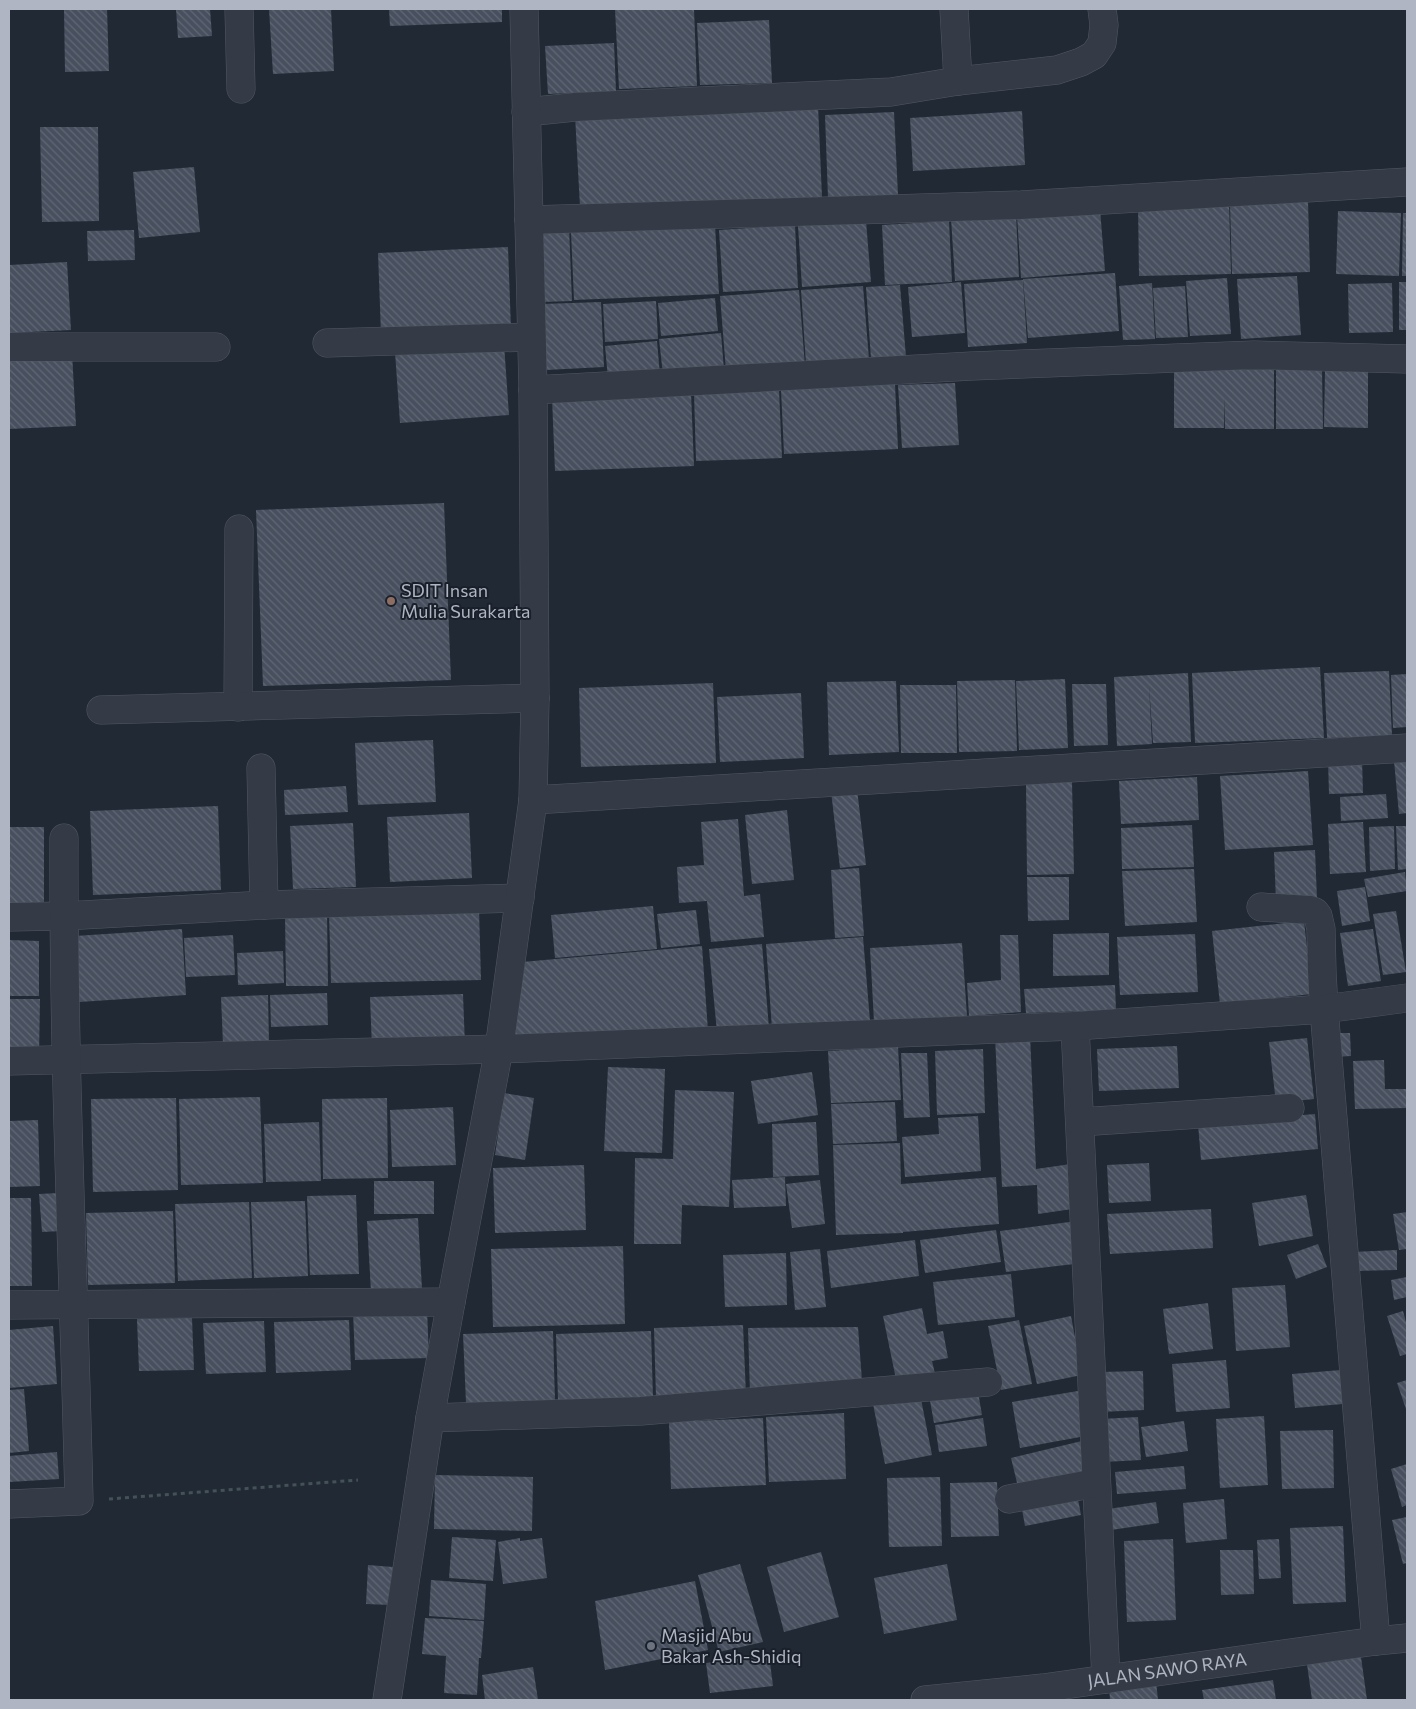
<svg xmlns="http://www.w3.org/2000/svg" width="1416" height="1709" font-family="Commissioner,sans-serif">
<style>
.building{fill:url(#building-back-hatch)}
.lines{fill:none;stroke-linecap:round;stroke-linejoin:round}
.minor-casing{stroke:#525864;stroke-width:29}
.path{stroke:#435256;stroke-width:3;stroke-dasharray:4 4;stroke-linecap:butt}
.minor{stroke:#353b46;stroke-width:28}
.education-dot{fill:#8d6e63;stroke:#1a202a;stroke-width:2}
.worship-dot{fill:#6b7280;stroke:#1a202a;stroke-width:2}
.labels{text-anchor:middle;stroke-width:4;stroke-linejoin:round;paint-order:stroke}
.poi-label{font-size:18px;fill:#afb5c3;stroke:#1a202a;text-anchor:start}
.street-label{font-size:18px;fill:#afb5c3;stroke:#1a202a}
</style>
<defs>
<pattern id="building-back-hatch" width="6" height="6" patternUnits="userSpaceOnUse" patternTransform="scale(1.25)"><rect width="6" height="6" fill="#48505f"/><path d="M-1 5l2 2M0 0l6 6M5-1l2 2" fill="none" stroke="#606774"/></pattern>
</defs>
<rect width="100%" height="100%" fill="#212935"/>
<g class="building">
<path d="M64,9H107L109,71L65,72Z"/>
<path d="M176,9H210L212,36L178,38Z"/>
<path d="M269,9H331L334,71L273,74Z"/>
<path d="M389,9H502V22L390,26Z"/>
<path d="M615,9H694L697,86L619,89Z"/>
<path d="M769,20L772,83L700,85L697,23Z"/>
<path d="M614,43L616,91L548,94L545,46Z"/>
<path d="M818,105L822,197L580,207L575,115Z"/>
<path d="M1022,111L1025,165L913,171L910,118Z"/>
<path d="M894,112L898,195L828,198L825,115Z"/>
<path d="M40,127H98L99,221L42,222Z"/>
<path d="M194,167L200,232L139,238L133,172Z"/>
<path d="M1229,201L1231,274L1139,276L1138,203Z"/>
<path d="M1308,201L1310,272L1232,274L1230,204Z"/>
<path d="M1100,209L1105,271L1021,278L1017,215Z"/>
<path d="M1338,211L1401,213L1399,276L1336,274Z"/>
<path d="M1403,213H1407V276H1402Z"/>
<path d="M1016,214L1019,277L955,281L951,218Z"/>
<path d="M866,221L871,282L802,287L798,226Z"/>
<path d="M949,221L952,282L885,285L882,225Z"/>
<path d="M715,225L719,294L574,300L571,232Z"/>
<path d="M795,225L798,288L723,292L719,230Z"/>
<path d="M569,226L572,301L542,302L539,227Z"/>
<path d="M134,230L135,260L88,261L87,231Z"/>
<path d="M508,247L511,329L381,334L378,253Z"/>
<path d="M67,262L71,330L9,333V265Z"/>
<path d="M1115,273L1119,331L1028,338L1023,279Z"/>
<path d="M1297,276L1301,335L1241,339L1237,279Z"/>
<path d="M1227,278L1231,334L1190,336L1186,281Z"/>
<path d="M1023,280L1027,343L968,347L964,284Z"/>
<path d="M961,282L965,333L912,337L908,287Z"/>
<rect x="1399" y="282" width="8" height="48"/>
<path d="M1152,283L1155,339L1123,340L1119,286Z"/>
<path d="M1392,283L1393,332L1349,333L1348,284Z"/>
<path d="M900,285L906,357L871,359L866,287Z"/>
<path d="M863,286L869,359L806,364L801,290Z"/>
<path d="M1185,286L1188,337L1156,338L1153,288Z"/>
<path d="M799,290L805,366L726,371L720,296Z"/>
<path d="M715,298L718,331L661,336L658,303Z"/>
<path d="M656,301L658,339L605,342L603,304Z"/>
<path d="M601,302L604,367L546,370L542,304Z"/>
<path d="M721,333L724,370L663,375L659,339Z"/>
<path d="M657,341L660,375L608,379L605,346Z"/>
<path d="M504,344L509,415L400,423L395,352Z"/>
<path d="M72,352L76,426L9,429V356Z"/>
<path d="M1276,369H1322L1323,429H1276Z"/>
<path d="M1174,370H1274V429H1225V397L1224,428H1174Z"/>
<path d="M1325,370H1368V428L1324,427Z"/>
<path d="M955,383L959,445L902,448L898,385Z"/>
<path d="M895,384L898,449L784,454L781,390Z"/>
<path d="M779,389L782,458L696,461L694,393Z"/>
<path d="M691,392L694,466L555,471L552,398Z"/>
<path d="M444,503L451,680L263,686L256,510Z"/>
<path d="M1320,667L1324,738L1195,743L1192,673Z"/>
<path d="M1389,671L1392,736L1327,738L1324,673Z"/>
<path d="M1188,673L1191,742L1153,743L1149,685L1152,744L1117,746L1114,677Z"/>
<path d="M1407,674V727L1393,728L1391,675Z"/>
<path d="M1065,679L1068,748L1019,750L1016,681Z"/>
<path d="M1015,680L1017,751L959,752L957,681Z"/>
<path d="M896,681L899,752L829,755L827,682Z"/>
<path d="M713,683L716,763L581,767L579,688Z"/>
<path d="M1072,684H1106L1108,745L1074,746Z"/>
<path d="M900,685H956L957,753H901Z"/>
<path d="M801,693L804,758L720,762L717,697Z"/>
<path d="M433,740L436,802L358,805L355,743Z"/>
<path d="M1362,759L1363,793L1329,794L1328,760Z"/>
<path d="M1407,759V813L1399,814L1394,761Z"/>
<path d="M1308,771L1313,845L1225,850L1220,776Z"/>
<path d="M1197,777L1199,820L1121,824L1119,781Z"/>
<path d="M1072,782L1074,874L1027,875L1026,783Z"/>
<path d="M346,786L348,812L285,815L284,790Z"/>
<path d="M857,789L866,865L840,868L831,791Z"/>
<path d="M1386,794L1388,818L1341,821L1340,797Z"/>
<path d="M218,806L221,890L93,895L90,811Z"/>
<path d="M787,810L794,880L752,884L745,815Z"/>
<path d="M469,813L472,878L390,882L387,817Z"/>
<path d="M738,819L744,896L760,894L764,937L711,942L707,901L679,903L677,867L704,865L701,822Z"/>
<path d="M1363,822L1366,872L1330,874L1328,824Z"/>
<path d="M353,823L356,887L293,889L290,826Z"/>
<path d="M1192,825L1194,867L1122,869L1121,828Z"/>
<path d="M1394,826L1395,869L1370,871L1369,827Z"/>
<path d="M1396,826H1407V869L1398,870Z"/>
<rect x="9" y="827" width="35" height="84"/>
<path d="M1315,850L1317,899L1276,901L1274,852Z"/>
<path d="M859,868L864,936L835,938L831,870Z"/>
<path d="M1194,869L1197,922L1125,926L1122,871Z"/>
<path d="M1405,872L1407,891L1368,897L1364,879Z"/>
<path d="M1027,877H1069V920L1028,921Z"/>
<path d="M1365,887L1370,921L1342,926L1337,891Z"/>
<path d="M653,906L657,949L555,958L551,915Z"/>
<path d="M479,909L481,980L331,983L329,913Z"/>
<path d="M696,910L700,944L661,948L657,914Z"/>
<path d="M1396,911L1406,972L1383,975L1373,914Z"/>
<path d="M327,913L328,986H286L285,914Z"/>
<path d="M1304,921L1312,994L1220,1004L1212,931Z"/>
<path d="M182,929L186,995L79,1002L75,936Z"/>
<path d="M1373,929L1381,981L1348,986L1340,933Z"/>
<path d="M1109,933V975L1053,976V934Z"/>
<path d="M1195,934L1198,992L1120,995L1117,937Z"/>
<path d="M233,935L235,975L186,977L184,938Z"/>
<path d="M1000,935H1018L1021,1012L969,1016L967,983L1001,980Z"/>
<path d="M863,937L870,1021L772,1029L766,944Z"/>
<path d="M9,940L39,941V996H9Z"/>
<path d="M962,943L967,1016L874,1022L870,948Z"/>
<path d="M762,944L769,1028L717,1032L709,949Z"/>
<path d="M702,946L708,1031L508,1046L522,962Z"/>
<path d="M283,951L284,983L238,985L237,953Z"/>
<path d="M1115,985L1116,1010L1026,1013L1024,989Z"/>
<path d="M327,993L328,1025L271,1027L270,995Z"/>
<path d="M463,994L465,1046L372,1048L370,997Z"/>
<path d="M268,995L269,1042L223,1044L221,997Z"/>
<path d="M9,999H40L39,1056L9,1055Z"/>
<path d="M1333,1033H1350L1351,1056L1334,1057Z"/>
<path d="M1030,1035L1036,1169L1071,1164L1079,1208L1038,1214L1037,1185L1002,1187L995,1036Z"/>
<path d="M1307,1038L1314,1099L1276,1103L1269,1042Z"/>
<path d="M1177,1046L1179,1088L1099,1091L1097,1049Z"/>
<path d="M898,1047L901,1100L831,1103L828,1051Z"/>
<path d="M983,1049L985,1113L937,1115L935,1051Z"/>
<path d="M901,1053H927L930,1117L904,1118Z"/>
<path d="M1384,1060L1385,1089H1407V1108L1355,1109L1353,1061Z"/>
<path d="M608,1067L665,1069L662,1153L604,1151Z"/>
<path d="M812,1072L818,1115L758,1124L751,1081Z"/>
<path d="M675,1090L734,1092L729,1207L682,1205L681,1244H634L635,1158L673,1159Z"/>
<path d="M504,1093L534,1098L525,1160L495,1155Z"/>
<path d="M260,1097L263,1183L181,1185L179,1099Z"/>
<path d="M176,1098L178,1190L93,1192L91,1099Z"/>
<path d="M387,1098L388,1178L323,1179L322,1099Z"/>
<path d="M895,1102L897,1141L833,1144L831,1104Z"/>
<path d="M453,1107L456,1165L392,1167L390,1110Z"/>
<path d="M1315,1114L1318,1149L1201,1160L1198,1124Z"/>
<path d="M978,1116L981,1171L905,1177L902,1137L939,1134L938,1118Z"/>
<path d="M38,1120L40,1186L9,1187V1121Z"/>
<path d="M319,1122L321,1181L266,1182L264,1124Z"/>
<path d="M816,1122L819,1175L773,1177L772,1124Z"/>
<path d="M900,1143L901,1184L996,1177L999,1224L903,1232V1233L836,1235L833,1145Z"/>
<path d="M1149,1163L1151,1201L1109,1203L1107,1165Z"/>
<path d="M584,1165L586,1230L495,1233L493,1168Z"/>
<path d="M785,1177L786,1206L734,1208L732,1180Z"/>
<path d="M820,1180L825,1224L792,1228L786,1184Z"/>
<rect x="374" y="1181" width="60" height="33"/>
<path d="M59,1193L62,1231L42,1232L39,1194Z"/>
<path d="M356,1195L359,1274L310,1275L307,1196Z"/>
<path d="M1306,1195L1313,1236L1259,1246L1252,1203Z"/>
<path d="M9,1198H31L32,1286H9Z"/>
<path d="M305,1201L308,1276L254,1278L251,1202Z"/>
<path d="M249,1202L252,1278L178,1281L175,1204Z"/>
<path d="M1211,1209L1213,1248L1110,1254L1107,1214Z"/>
<path d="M173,1211L175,1283L88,1285L86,1213Z"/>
<path d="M1407,1212V1249L1399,1250L1393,1214Z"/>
<path d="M418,1218L422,1289L371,1292L367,1221Z"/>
<path d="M1077,1221L1083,1263L1006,1272L1000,1231Z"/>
<path d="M996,1230L1001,1262L925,1273L920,1240Z"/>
<path d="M915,1240L919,1276L831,1288L827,1251Z"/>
<path d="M1318,1244L1327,1267L1296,1279L1287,1255Z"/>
<path d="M623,1246L625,1324L493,1327L491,1249Z"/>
<path d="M820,1249L826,1307L795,1310L790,1252Z"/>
<path d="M1397,1250V1270L1353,1271L1352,1252Z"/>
<path d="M786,1253L787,1305L725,1307L723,1255Z"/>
<path d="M1011,1274L1015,1317L938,1325L933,1282Z"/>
<path d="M1407,1277V1297L1394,1300L1391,1280Z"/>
<path d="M1285,1285L1290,1347L1236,1351L1232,1288Z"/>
<path d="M1208,1303L1213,1349L1169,1354L1163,1309Z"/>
<path d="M922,1308L927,1334L943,1331L948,1358L932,1361L937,1382L898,1389L883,1316Z"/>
<path d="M427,1309L429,1358L355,1360L353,1311Z"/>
<path d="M1403,1311L1407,1326V1354L1400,1356L1387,1316Z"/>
<path d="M1071,1316L1082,1375L1037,1384L1024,1326Z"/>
<path d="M192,1318L194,1370L139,1371L137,1319Z"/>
<path d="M349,1320L351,1370L276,1373L274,1322Z"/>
<path d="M1019,1320L1032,1384L1001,1390L988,1326Z"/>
<path d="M264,1321L266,1372L206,1374L203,1323Z"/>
<path d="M743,1325L746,1395L656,1398L654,1328Z"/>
<path d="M53,1326L57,1384L9,1388V1330Z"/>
<path d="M858,1327L862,1381L750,1394L748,1328Z"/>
<path d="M553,1331L555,1401L466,1403L463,1334Z"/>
<path d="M651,1331L653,1397L558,1400L556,1334Z"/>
<path d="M1226,1360L1230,1408L1176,1412L1172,1364Z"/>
<path d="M1341,1370L1343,1404L1295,1408L1292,1374Z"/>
<path d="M1143,1371L1144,1410L1100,1412L1099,1372Z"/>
<path d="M1407,1380V1412L1397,1383Z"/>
<path d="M977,1386L982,1415L934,1423L929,1395Z"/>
<path d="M24,1389L29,1451L9,1453V1390Z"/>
<path d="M1084,1390L1091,1435L1020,1448L1012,1402Z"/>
<path d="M920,1394L932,1455L885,1464L873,1404Z"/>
<path d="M844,1413L846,1479L769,1482L766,1417Z"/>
<path d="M1264,1416L1268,1485L1220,1488L1216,1419Z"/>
<path d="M1138,1417L1141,1460L1104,1462L1101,1419Z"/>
<path d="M763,1418L766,1485L671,1489L669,1422Z"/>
<path d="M983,1418L987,1446L939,1452L935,1425Z"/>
<path d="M1184,1421L1188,1451L1146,1457L1141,1427Z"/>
<path d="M1333,1430L1334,1488L1282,1489L1280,1431Z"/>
<path d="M1086,1440L1095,1478L1020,1495L1011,1458Z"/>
<path d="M57,1452L59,1479L9,1482V1456Z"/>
<path d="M1407,1464V1505L1402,1507L1391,1469Z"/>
<path d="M1184,1466L1186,1489L1117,1494L1115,1472Z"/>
<path d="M435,1475L533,1477L532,1531L434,1529Z"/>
<path d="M940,1477L942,1546L889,1547L887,1478Z"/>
<path d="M997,1482L999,1536L951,1537L950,1483Z"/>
<path d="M1077,1494L1081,1515L1025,1526L1021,1504Z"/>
<path d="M1224,1499L1227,1539L1186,1543L1183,1503Z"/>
<path d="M1156,1502L1159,1523L1111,1530L1108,1509Z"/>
<path d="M1407,1517V1563L1403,1564L1392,1520Z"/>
<path d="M1343,1526L1346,1602L1293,1604L1290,1528Z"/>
<path d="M452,1537L496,1540L493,1581L449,1578Z"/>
<path d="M520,1538V1541L542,1538L547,1578L503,1584L498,1542Z"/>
<path d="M1173,1539L1176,1620L1127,1622L1124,1541Z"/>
<path d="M1279,1539L1281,1578L1259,1579L1257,1540Z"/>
<path d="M1220,1550H1253L1254,1594L1221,1595Z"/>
<path d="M821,1552L839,1617L784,1632L767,1567Z"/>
<path d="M740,1564L763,1642L719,1652L698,1575Z"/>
<path d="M947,1564L957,1620L884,1634L874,1578Z"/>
<path d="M368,1565L393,1567L390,1605L366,1604Z"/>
<path d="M431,1580L486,1584L484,1620L429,1616Z"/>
<path d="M695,1581L708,1650L605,1670L595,1601Z"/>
<path d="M425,1618L484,1621L481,1658H479L477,1695L444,1693L446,1656L422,1654Z"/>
<path d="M769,1655L773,1686L710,1693L706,1663Z"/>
<path d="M1361,1657L1367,1700H1312L1307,1664Z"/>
<path d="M533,1667L538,1700H485L482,1675Z"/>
<path d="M1273,1680L1276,1700H1204L1202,1690Z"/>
<path d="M1156,1681L1158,1700H1110L1109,1686Z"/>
</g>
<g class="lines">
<g class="minor-casing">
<g id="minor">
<path d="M239,9L241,89"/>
<path d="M954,9L958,81"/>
<path d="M526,112L575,107L891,92L958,81L1057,70L1081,62L1094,55L1102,43L1104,25L1102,9"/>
<path d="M529,220L1021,205L1407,182"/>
<path d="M327,343L531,337"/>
<path d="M9,347H216"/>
<path d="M533,390L972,366L1254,355L1407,359"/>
<path d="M238,707L239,529"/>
<path d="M101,710L535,698"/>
<path d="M261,768L264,905"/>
<path d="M533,800L1407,748"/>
<path d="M1261,907L1310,910L1315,912L1318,916L1321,929L1322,972L1324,1009L1376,1641"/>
<path d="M9,917L64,916L264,905L520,898"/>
<path d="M1075,1026L1106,1679"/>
<path d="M9,1061L499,1049L1075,1026L1324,1009L1407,998"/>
<path d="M1080,1122L1290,1108"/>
<path d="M9,1305L451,1302"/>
<path d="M430,1418L641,1411L988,1382"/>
<path d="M1009,1499L1096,1483"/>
<path d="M9,1504L79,1501C74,1280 63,1059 64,838"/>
<path d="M387,1700L430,1418L451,1302L499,1049L533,800L535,698L533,390L524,9"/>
<path id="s1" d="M925,1700L1043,1688L1376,1641L1407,1638"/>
</g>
</g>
<path class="path" d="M109,1499L358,1480"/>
<use href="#minor" class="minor"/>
</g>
<circle class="education-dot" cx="391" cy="601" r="5"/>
<circle class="worship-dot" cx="651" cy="1646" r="5"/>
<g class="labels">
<g class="poi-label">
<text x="401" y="597">SDIT Insan<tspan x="401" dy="21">Mulia Surakarta</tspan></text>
<text x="661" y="1642">Masjid Abu<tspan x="661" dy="21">Bakar Ash-Shidiq</tspan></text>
</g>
<g class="street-label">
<text dy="6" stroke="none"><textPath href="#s1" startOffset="244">JALAN SAWO RAYA</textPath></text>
</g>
</g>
<rect width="1416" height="1709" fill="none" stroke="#afb5c3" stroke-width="20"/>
</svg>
